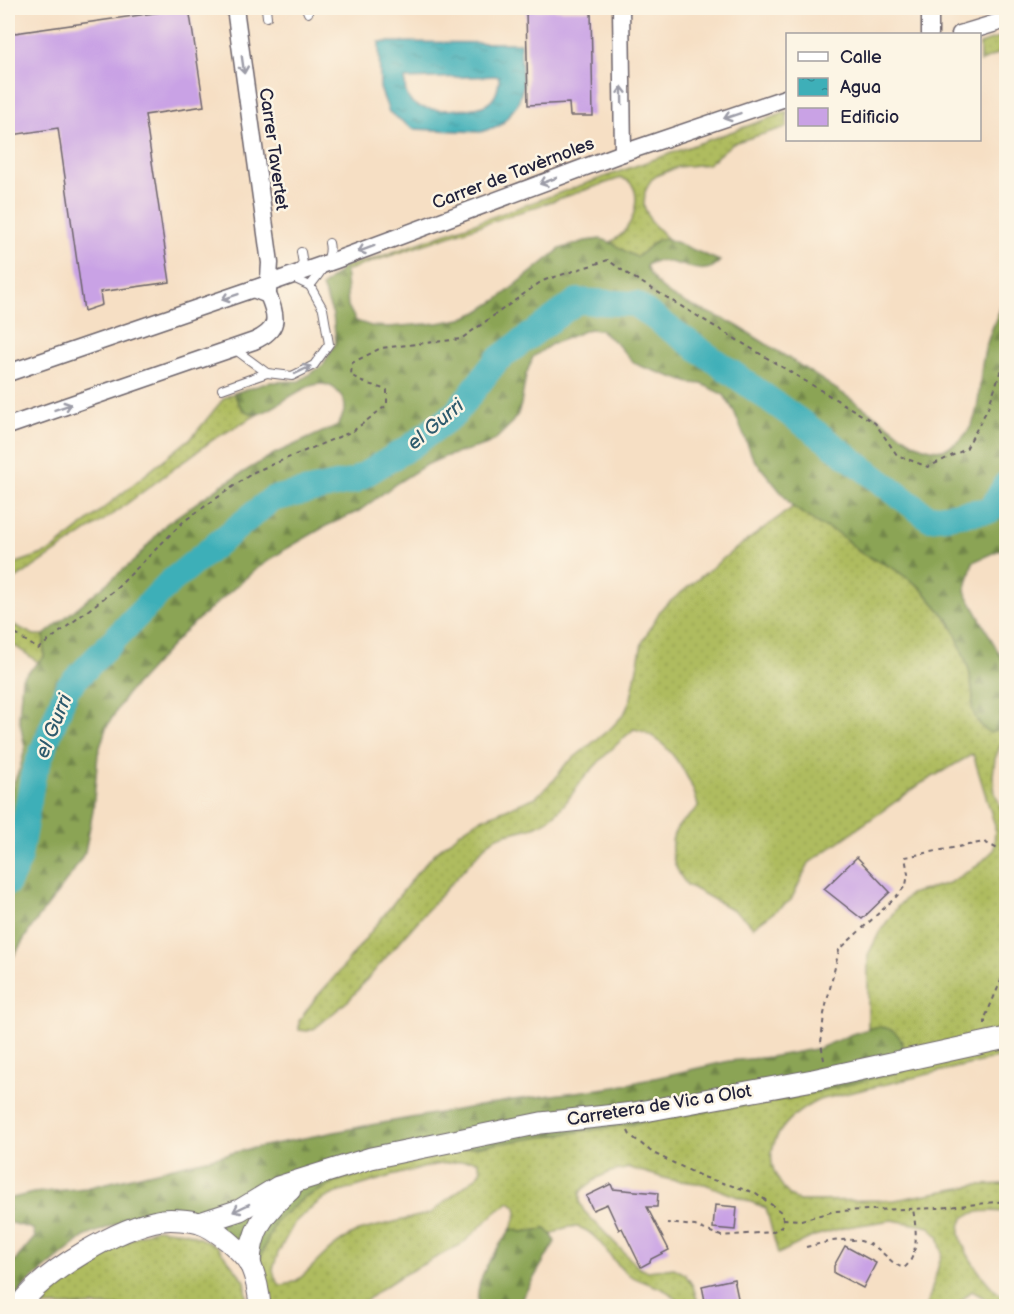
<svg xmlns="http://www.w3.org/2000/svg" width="1014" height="1314" font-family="'Balsamiq Sans',sans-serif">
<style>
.grass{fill:url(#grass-dots);stroke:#686f4c;stroke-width:1.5;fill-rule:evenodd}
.forest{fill:url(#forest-firs);stroke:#566348;stroke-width:1.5}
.water{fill:url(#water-ripples);stroke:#30687a;stroke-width:1.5;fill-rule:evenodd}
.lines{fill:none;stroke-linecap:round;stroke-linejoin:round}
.river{stroke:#3eafb8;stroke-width:26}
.building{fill:#c9a2e5}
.service-casing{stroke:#6c646b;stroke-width:10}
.minor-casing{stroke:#6c646b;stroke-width:19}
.tertiary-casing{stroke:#6c646b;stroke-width:23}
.path{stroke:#6c646b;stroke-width:2;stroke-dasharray:4.5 4.5;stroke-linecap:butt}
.service{stroke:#fff;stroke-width:8}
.minor{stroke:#fff;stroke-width:16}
.tertiary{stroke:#fff;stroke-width:21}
.oneway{stroke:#9c9ca7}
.labels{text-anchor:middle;stroke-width:5;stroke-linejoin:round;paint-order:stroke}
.street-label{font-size:18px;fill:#22223b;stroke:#fcf5e5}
.water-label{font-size:20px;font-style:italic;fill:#2d5a6d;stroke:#fcf5e5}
</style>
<defs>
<pattern id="grass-dots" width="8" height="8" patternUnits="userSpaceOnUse" patternTransform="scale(1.5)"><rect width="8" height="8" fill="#afbc5e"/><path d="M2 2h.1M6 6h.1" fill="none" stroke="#96a153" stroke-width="1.8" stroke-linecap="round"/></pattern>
<pattern id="forest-firs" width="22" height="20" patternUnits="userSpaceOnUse" patternTransform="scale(1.5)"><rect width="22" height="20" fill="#8ba455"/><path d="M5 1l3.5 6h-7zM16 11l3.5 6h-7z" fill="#718548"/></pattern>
<pattern id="water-ripples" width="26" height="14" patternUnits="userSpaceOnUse" patternTransform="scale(1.5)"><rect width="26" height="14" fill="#3eafb8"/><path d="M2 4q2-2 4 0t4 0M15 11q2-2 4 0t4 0" fill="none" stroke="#348e97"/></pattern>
</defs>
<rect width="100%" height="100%" fill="#fcf5e5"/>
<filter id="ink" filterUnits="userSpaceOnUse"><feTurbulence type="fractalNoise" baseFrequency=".0167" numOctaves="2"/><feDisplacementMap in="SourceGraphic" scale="12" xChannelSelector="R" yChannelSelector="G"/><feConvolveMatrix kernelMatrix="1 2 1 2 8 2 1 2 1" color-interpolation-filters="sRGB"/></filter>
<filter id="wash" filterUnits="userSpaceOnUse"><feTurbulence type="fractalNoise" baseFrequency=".008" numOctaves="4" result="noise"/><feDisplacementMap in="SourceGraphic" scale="24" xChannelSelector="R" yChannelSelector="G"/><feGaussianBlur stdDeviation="1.35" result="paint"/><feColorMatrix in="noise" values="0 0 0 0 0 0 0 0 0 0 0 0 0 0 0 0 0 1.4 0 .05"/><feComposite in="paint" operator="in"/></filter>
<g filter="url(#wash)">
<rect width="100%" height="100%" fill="#f6dfc4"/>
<g class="grass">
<path d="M1006,35V50L980,62V44Z"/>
<path d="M787,112V127L733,143L708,164L678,167L658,175L651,180L645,192L644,206L651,222L668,239L657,240L637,257L622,251L611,242C616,239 622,235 626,229C636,215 644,184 621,178L345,271V266L371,260Z"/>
<path d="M234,393C241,410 241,412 260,413L214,439L113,514L8,584V566L51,551L193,436L224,398Z"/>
<path d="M793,507C807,517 821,524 837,532C846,537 852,548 861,553C870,558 881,561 891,566C914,580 936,600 950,623C961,641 969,663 972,684C974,701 971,712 982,727L1001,719L1002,707L1006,695V732L995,759L993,776L995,793L1006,820V1056L819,1100C788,1115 757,1146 779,1181C785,1190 789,1197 799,1201L895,1200L977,1185L1006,1184V1212C994,1211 969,1209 962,1221C951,1242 990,1290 1006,1299V1306H998L972,1291L955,1306H927L942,1253L938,1236L930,1227L892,1220L847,1227L814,1236L778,1254L766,1208L705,1184L671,1180L630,1168L610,1172L599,1177L582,1190L580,1194V1203L584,1211L639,1268L647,1271L674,1268L685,1274L693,1286L699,1306H682C668,1284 644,1286 626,1273C612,1262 599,1235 583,1229C571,1224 562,1228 552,1235L545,1229L522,1232L511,1229L517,1214L516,1207L510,1202L496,1212L462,1244L401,1276L378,1291L360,1306H270L258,1264L275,1222L304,1198L342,1179L466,1148L796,1097L875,1027L868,1029V955L879,933L898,906L910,894L949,883L977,866L994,850L995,826L973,754L922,783L809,863L791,900L753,927L747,920L733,910L687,885C673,868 664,841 681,823C688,817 694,814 698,806C692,777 665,734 634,729C616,744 600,760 584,778C572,793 564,808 548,820C530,833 505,829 488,843L429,908L349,1000L315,1028L308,1031L299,1030V1021L314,1000L344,966L417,873L436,852L463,830L477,821L536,797L555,779L565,765L612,727L624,714L631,698L642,643L661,609L730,553ZM470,1160L478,1161L481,1170L477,1176L431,1213L358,1231C345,1238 333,1246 323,1256C310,1268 299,1285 280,1285L275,1278L273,1269L278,1253L295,1222L320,1201L334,1194L391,1176L434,1165Z"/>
<path d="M8,622L34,635H44V657L38,662L8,641Z"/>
<path d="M156,1229L186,1232L217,1246L245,1281L248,1306H30C69,1270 106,1247 156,1229Z"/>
</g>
<g class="forest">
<path d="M601,239C615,242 624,253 637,257L657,240L668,239L720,261C700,285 668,248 646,266C659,302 709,309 739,327C784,355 829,384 873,414C889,424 908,443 927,448C936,451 945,450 953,445C986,425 976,386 984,354C989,333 998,314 1006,294V547L973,562L965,591L1006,666V695L1002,707L999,730L990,733L982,727L976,719L972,709L973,696L969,670L955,632L950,622L920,587L891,567L861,553L838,533L820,525L793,507L753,458L734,411L724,395L702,384L690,383L640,366L631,360L617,344L600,330L589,329L552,344L533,357L526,375L521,404L518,414L510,425L495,440L485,445L444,457L424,466L397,483L359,511L326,526L286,549L255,570L186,630L126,695L106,728L98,754L93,811L85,852L73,872L31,928L8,965V796L20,768L25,748L19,717L22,678L44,657V635L135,560L166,524L222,485L274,454L338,425C341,419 344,414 345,407C345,400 342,396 337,391C316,368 281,408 261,413C245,417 239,405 234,393L270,382L299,381L323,365L336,343L333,315L322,287L345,266L348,306L356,321L371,326L389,327L438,323L461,319L478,312L497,300L560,249L585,241Z"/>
<path d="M875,1027C904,1026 906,1049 904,1071L796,1097L611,1127L466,1148L342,1179L304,1198L275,1222L258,1264L205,1216L146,1212L84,1237L25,1285L11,1306H8V1269L35,1237L33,1229L8,1222V1199L33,1193L86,1188L244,1150L365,1126L513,1100L615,1087L729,1061L770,1057L820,1048L852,1034Z"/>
<path d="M511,1229L522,1232L546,1229L552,1235L555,1242L522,1298L531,1306H478C474,1278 495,1251 511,1229Z"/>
</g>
<path class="water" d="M379,42L520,43L523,87L518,104L501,125L481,132L413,129L389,112L380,88ZM499,76C499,87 497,98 487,104C476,111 424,112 414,104C405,98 405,88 405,79Z"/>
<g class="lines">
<path class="river" d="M8,883L18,862L33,776L67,688L169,583L272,499L354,481L410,447L455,414L497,360L577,301L635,304L818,434L929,518L991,510L1006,484"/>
</g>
<g id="blocks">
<g class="building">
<path d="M189,8L204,106L145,115L170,282L100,292L102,305L84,311L58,128L12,135L8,105V34Z"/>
<path d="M526,10H591L593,116H570L569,103L528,105Z"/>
<path d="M857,857L890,892L862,919L824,889Z"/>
<path d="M611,1184L613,1189L658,1193L657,1207H647L669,1250L651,1259L650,1262L641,1267L622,1228L619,1230L607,1204L593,1210L586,1196Z"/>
<path d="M715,1205L737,1207L735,1230L713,1228Z"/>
<path d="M845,1246L876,1263L863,1288L834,1273V1266Z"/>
<path d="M734,1279L739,1303L721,1306H706L702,1286Z"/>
</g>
</g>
</g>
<g filter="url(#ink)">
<use href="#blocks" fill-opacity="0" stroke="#6c646b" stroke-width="1.5"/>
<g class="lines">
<g class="service-casing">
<g id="service">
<path d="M266,8L267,17"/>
<path d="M306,8L308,13"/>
<path d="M301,252L303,264L291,277L310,286"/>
<path d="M233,348L267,373L292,376L314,365L329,344L323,309L310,286C319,274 333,259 329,243"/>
<path d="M222,389L267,373"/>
</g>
</g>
<g class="minor-casing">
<g id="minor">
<path d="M235,8L270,263L268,292"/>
<path d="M621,8L623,153"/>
<path d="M930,8V34"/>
<path d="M960,34L1006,20"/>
<path d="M253,289L336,260L623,153L788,97"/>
<path d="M8,373L253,289L268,295C278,318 279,330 254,341L8,426"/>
</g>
</g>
<g class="tertiary-casing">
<g id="tertiary">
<path d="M200,1223L240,1210L278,1187L371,1158L541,1123L634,1113L813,1080L1006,1038"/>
<path d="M250,1265C250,1231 265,1211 290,1190"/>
<path d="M19,1306C44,1271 119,1227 162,1220C172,1219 189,1220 199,1223C214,1227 244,1252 251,1266C256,1278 259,1294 260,1306"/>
</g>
</g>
<g class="path">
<path d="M8,629L38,649L117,588L184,521L254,472L353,431L387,405V390L362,382L351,375L352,363L381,348L461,339L542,281L608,260L626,273L875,423L897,455L928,467L966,449L988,408L1006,355"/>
<path d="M985,1025V1018L1006,969"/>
<path d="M824,1060L821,1043L824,1014L839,950L895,898L906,885L908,874L905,857L984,842L1006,853"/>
<path d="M628,1131L630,1135L653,1153L703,1177L756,1193L781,1212L783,1219L781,1227L772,1232L721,1236L695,1226L667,1223"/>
<path d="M783,1219L801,1220L835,1211L939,1208L1006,1201"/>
<path d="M806,1247C828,1242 852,1234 873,1246C885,1252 890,1264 904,1268C920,1255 916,1228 913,1209"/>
</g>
<use href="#service" class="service"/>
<use href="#minor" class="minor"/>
<use href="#tertiary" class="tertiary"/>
</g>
<defs><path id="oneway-shaft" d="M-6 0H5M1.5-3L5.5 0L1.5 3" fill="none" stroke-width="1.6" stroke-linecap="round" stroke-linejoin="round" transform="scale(1.5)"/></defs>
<g class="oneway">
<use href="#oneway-shaft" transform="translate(243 65) rotate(82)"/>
<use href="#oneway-shaft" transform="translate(622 95) rotate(-91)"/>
<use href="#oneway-shaft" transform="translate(732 116) rotate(161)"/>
<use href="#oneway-shaft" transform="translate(548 181) rotate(159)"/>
<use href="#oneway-shaft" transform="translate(366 249) rotate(159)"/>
<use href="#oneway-shaft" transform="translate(230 297) rotate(161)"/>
<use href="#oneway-shaft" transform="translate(303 370) rotate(-26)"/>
<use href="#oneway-shaft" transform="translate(63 407) rotate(-19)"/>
<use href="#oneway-shaft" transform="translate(241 1208) rotate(154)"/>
</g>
</g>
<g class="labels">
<g class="street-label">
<text transform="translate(274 149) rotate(82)" y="6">Carrer Tavertet</text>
<text transform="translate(513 173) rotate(-21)" y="6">Carrer de Tavèrnoles</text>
<text transform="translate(659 1105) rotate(-9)" y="6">Carretera de Vic a Olot</text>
</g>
<g class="water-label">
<text transform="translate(435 424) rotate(-40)" y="7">el Gurri</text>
<text transform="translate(53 726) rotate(-68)" y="7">el Gurri</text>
</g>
</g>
<rect width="1014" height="1314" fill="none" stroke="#fcf5e5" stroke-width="30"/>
<rect x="786" y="33" width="195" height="108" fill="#fcf5e5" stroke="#a5a1a1" stroke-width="1.5"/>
<rect x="798" y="52" width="30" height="9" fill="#ffffff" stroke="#a5a1a1" stroke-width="1.5"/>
<text x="840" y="63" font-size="18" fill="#22223b">Calle</text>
<rect x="798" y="78" width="30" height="18" fill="url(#water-ripples)" stroke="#a5a1a1" stroke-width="1.5"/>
<text x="840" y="93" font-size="18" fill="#22223b">Agua</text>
<rect x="798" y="108" width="30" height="18" fill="#c9a2e5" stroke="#a5a1a1" stroke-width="1.5"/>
<text x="840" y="123" font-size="18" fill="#22223b">Edificio</text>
</svg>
